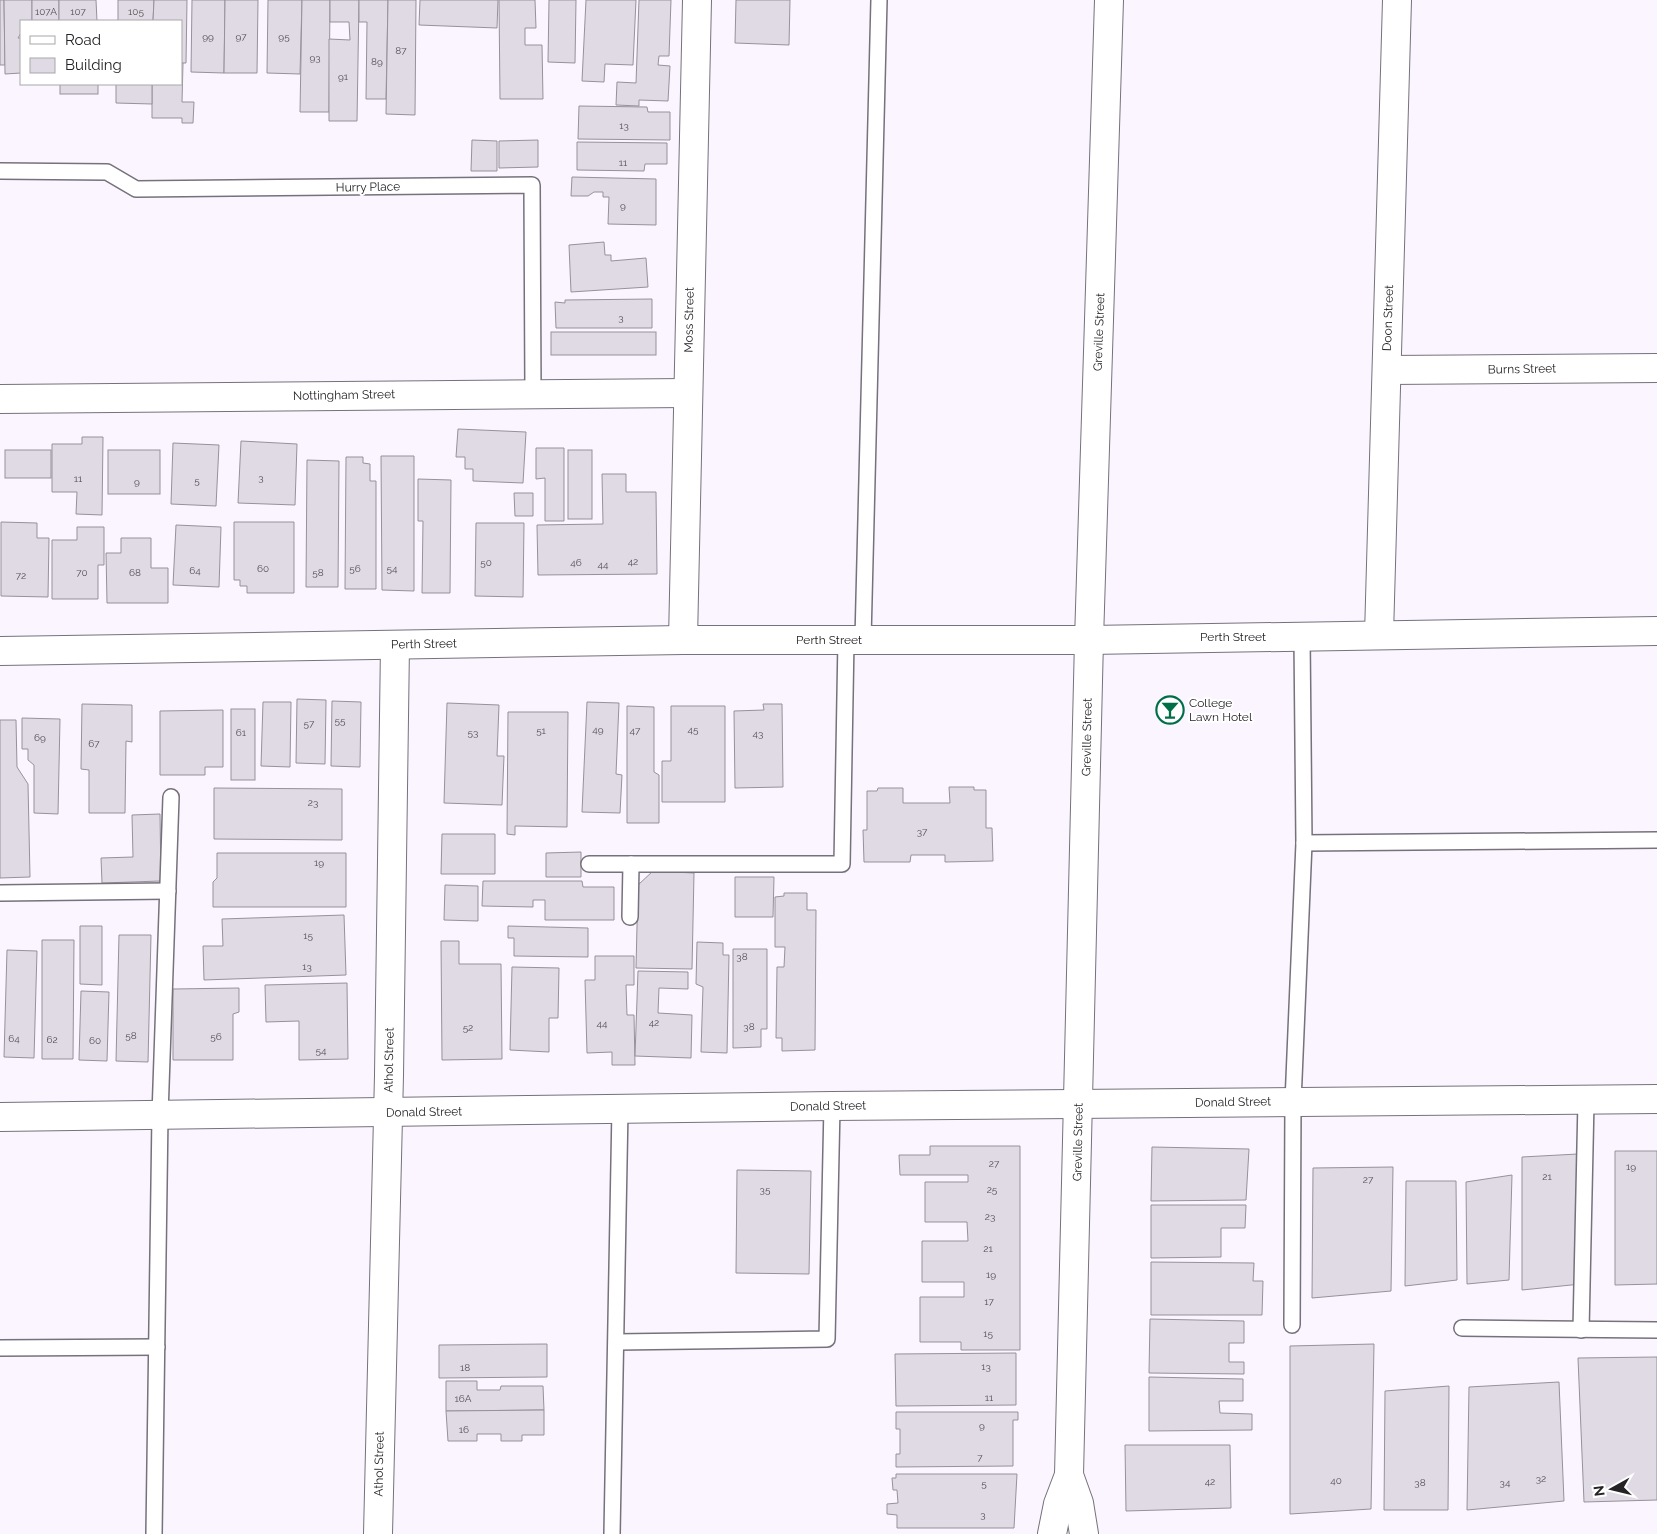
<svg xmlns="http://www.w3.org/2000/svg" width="1657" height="1534" font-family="Raleway,sans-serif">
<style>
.building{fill:#e0dae5;stroke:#96919b}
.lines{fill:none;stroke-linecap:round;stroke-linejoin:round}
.lane-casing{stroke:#76717a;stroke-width:18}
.street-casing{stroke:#76717a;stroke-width:30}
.secondary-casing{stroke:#76717a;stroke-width:30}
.lane{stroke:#fff;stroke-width:15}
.street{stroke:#fff;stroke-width:28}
.secondary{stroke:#fff;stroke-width:28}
.labels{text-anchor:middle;stroke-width:4;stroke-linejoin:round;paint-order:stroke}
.number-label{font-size:10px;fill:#545156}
.street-label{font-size:12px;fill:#262327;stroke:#fff}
.poi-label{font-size:12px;fill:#262327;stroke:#fff;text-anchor:start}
</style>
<rect width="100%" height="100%" fill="#faf5fe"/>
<g class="building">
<path d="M0,0H4L5,65H0Z"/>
<path d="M4,0H32V21H21V33L18,38H21V73L5,74Z"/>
<rect x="32" y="0" width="27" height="21"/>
<path d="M59,0H96L97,21H59Z"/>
<path d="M118,0H154L153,21H118Z"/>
<path d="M154,0H187L186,63H181V21H153Z"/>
<path d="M192,0H225L224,73L191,72Z"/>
<path d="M225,0H258L257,73H224Z"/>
<path d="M268,0H302L300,74L267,73Z"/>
<path d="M302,0H330L329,112H300Z"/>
<path d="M330,0H359L357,121H329V39L350,40L349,22H330Z"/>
<path d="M359,0H388L386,99H366L367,22H359Z"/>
<path d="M388,0H416L415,115L386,114Z"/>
<path d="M420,0H498L497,28L419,25Z"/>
<path d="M499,0H535L536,28H525V45H542L543,99H500Z"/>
<path d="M549,0H576L575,63L548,62Z"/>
<path d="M586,0H636L633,65L605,64L604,82L582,81Z"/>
<path d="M639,0H671L669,56H659L658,65L670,66L668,101L639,100V106L616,105L617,82L636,83Z"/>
<path d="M736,0H790L789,45L735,43Z"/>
<path d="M181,63H183L182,102H194L193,123H182V118H152V84H181Z"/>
<rect x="60" y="84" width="38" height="10"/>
<path d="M116,84H152V104L116,103Z"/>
<path d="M579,106L647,107L648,112H670V140L578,139Z"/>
<path d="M472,140L497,141V171H471Z"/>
<path d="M538,140V167L499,168V141Z"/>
<path d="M577,142L667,143V164H645L644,171L577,170Z"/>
<path d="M572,177L656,179V225L608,224L609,197H603V192H594L588,196H571Z"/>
<path d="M604,242L605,255H611V261L646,258L648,287L571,292L569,245Z"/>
<path d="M652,299V328H556L555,302L565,303V300Z"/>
<rect x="551" y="332" width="105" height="23"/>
<path d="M458,429L526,432L523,483L473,481V469H465V457H456Z"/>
<path d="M82,437H103L102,515L76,514L77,492H52V444H82Z"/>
<path d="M241,441L297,444L295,505L238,503Z"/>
<path d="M173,443L219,445L216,506L171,504Z"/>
<path d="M536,448H564V521H545V478L536,479Z"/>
<rect x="5" y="450" width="46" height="28"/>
<rect x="108" y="450" width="52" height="44"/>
<rect x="568" y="450" width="24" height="69"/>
<path d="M381,456H414V591L382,590Z"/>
<path d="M346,457H363V463L370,464V481H376V589H345Z"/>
<path d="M307,460L339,461L338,587H306Z"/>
<path d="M602,474H626V492H656L657,574L538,575L537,525L603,524Z"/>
<path d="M418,479L451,480L450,593H422L423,521H418Z"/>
<path d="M514,493H533V516H515Z"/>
<path d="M1,522L37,523V538H49L48,597L1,596Z"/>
<path d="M234,522H294V593H247V586H240V580H234Z"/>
<path d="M476,523H524L523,597L475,596Z"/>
<path d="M176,525L221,527L219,587L173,585Z"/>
<path d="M77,527H104V565H98V599H52V540H77Z"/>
<path d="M121,538H151V568H168V603H107L106,553H121Z"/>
<path d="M297,699L326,700L325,764L296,763Z"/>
<path d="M332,701L361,702L360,767L331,766Z"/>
<path d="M263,702H291L290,767L261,766Z"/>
<path d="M587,702L619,703L616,774L622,775L620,813L582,812Z"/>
<path d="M447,703L499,705L497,756H504L502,805L444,803Z"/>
<path d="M82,704L132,705V742L126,741L125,813H89V770L81,769Z"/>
<path d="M763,704H782L783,787L735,788L734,711L764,710Z"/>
<path d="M627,706L654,707V772L659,775V823H627Z"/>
<path d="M671,706H725V802H662V761H671Z"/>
<rect x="231" y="709" width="24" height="71"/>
<path d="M223,710V767H205V775H160V711Z"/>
<path d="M508,712H568L567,827L515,826V835L507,834Z"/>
<path d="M22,718L60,719L58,814L34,813V765L28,760V749H22Z"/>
<path d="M0,720H16L17,767L28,784L30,877L0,878Z"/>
<path d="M949,787H974V790H986V828H992L993,861L945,862V855H911L910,862H864L863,830H867V791H877L878,788H903V803H950Z"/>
<path d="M214,788L342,789V840L214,839Z"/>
<path d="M160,814L161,881L102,883L101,858L133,857L132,815Z"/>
<path d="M442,834H495V874H441Z"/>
<path d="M581,852V877H546V853Z"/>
<path d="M217,853H346V907H213V882L217,878Z"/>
<path d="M653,871L694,873L692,969L636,968L638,885Z"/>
<path d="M735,877H774L773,917H735Z"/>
<path d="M483,881H582L583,887H614V920H545V900H533V907L482,906Z"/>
<path d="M445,885L478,886V921L444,920Z"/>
<path d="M784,893H807V910H816L815,1050L782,1051V1038H776L777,967H784L785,947H775V897L784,896Z"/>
<path d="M344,915L346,975L204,980L203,946H223L222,919Z"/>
<path d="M80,926H102V985L80,984Z"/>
<path d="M508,926L588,928V957L514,956V938H508Z"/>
<path d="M119,935H151L148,1062L116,1061Z"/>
<path d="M42,940H74L73,1059H42Z"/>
<path d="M441,941H459V964H501L502,1059L442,1060Z"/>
<path d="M697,942L723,943V955H729L727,1053L701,1052L703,987L696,984Z"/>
<path d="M733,949H767V1029H761V1047L733,1048Z"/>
<path d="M7,950L37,951L34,1058L4,1057Z"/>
<path d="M595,956H634V985H626L627,1015H634L635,1065H612V1052L587,1053L585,980H595Z"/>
<path d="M512,967L559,968L558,1018H549V1052L510,1050Z"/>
<path d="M638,971L688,972V989L659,988L658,1013L692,1015L691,1058L635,1056Z"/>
<path d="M347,983L348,1059L299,1060V1021L266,1022L265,985Z"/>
<path d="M239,988V1012L233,1014V1060H173V989Z"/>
<path d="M81,991L109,992L107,1061L79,1060Z"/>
<path d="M930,1146H1020V1350H961V1342H920V1297H964V1282H922V1241H968L967,1222H925V1182H968V1175H900L899,1155H930Z"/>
<path d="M1152,1147L1249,1149L1246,1200L1151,1201Z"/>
<path d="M1615,1151H1657V1284L1615,1285Z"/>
<path d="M1578,1154L1581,1284L1522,1290V1157Z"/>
<path d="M1393,1167L1391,1291L1312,1298L1313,1168Z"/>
<path d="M737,1170L811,1171L809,1274L736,1273Z"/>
<path d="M1512,1175L1509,1280L1467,1284L1466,1182Z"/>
<path d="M1406,1181H1456L1457,1280L1405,1286Z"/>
<path d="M1151,1205H1246L1245,1228H1221V1257L1151,1258Z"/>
<path d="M1151,1262L1254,1263L1253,1281H1263L1262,1315H1151Z"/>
<path d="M1150,1319L1244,1321V1343H1229V1362H1244V1374L1149,1373Z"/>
<path d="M547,1344V1377L439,1378V1345Z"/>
<path d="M1374,1344L1371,1509L1290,1514V1346Z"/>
<path d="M1016,1353V1405L896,1406L895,1354Z"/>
<path d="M1657,1357V1500L1584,1502L1578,1358Z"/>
<path d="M1149,1377L1243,1379V1401H1219L1220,1413L1252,1414V1430L1149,1431Z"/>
<path d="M446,1381H477V1390H500L501,1386H543L544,1410L446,1411Z"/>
<path d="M1559,1382L1564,1501L1467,1510L1469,1387Z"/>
<path d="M1449,1386L1448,1510H1384L1385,1391Z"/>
<path d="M544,1410V1435H522V1441H501V1434H477V1441H448L446,1411Z"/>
<path d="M896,1412H1018V1420H1013V1466L896,1467V1454H900V1429H896Z"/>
<path d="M1125,1445H1230L1231,1508L1126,1511Z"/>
<path d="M896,1474H1017L1014,1528H897V1515L887,1514V1504L898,1503L897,1490H893L892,1478H896Z"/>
</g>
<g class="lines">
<g class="lane-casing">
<g id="lane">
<path d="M0,171L107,172L136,189L532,185L533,393"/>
<path d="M863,639L879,0"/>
<path d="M1304,843L1657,840"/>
<path d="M589,864H842L846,640"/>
<path d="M0,893L168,891"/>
<path d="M630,917L631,864"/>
<path d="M1292,1325L1293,1102L1304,843L1302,637"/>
<path d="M1462,1328L1657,1330"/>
<path d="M1581,1330L1586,1101"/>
<path d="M617,1342L827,1339L832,1106"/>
<path d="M0,1348L157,1347"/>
<path d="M154,1534L160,1115L171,797"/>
<path d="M612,1534L620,1109"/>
</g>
</g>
<g class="street-casing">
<g id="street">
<path d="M1387,370L1657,368"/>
<path d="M0,399L687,393"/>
<path d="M1379,635L1397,0"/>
<path d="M683,640L697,0"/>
<path d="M0,651L683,640H1089L1657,631"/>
<path d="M0,1117L832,1106L1657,1099"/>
<path d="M378,1534L389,1075L395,645"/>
</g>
</g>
<g class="secondary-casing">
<g id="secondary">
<path d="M1052,1534L1058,1504L1069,1475"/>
<path d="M1084,1534L1079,1503L1069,1475L1089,640L1109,0"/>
</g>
</g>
<use href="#lane" class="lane"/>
<use href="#street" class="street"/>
<use href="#secondary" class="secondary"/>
</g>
<defs>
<g id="bar-ring" transform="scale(1.4375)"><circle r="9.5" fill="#fff" stroke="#006f47" stroke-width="1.5"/><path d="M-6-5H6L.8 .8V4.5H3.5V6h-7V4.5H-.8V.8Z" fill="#006f47"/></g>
</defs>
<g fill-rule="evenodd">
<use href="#bar-ring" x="1170" y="710"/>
</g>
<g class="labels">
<g class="number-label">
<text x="46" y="15">107A</text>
<text x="78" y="15">107</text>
<text x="136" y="15">105</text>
<text x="208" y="40">99</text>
<text x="241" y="40">97</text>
<text x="284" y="40">95</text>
<text x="401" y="54">87</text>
<text x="315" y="61">93</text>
<text x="377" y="65">89</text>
<text x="343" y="80">91</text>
<text x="624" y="129">13</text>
<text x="623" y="166">11</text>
<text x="623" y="209">9</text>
<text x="621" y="321">3</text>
<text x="261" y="481">3</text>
<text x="78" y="482">11</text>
<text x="197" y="484">5</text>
<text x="137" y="485">9</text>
<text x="633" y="565">42</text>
<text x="486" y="566">50</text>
<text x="576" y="566">46</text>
<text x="603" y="568">44</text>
<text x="263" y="572">60</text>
<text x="355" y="572">56</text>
<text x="392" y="572">54</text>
<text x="195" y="574">64</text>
<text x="82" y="576">70</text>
<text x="135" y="576">68</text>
<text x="318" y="576">58</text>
<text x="21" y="579">72</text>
<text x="340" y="724">55</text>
<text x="309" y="727">57</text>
<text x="598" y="733">49</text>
<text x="693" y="733">45</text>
<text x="541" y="734">51</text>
<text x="635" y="734">47</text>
<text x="241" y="736">61</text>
<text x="473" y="736">53</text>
<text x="758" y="737">43</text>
<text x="40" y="741">69</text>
<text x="94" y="747">67</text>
<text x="313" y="806">23</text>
<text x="922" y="835">37</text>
<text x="319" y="866">19</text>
<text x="308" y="939">15</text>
<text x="742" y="960">38</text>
<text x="307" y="970">13</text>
<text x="654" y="1026">42</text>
<text x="602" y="1027">44</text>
<text x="749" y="1030">38</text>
<text x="468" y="1031">52</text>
<text x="131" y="1039">58</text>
<text x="216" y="1040">56</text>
<text x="14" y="1042">64</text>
<text x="52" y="1043">62</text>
<text x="95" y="1044">60</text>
<text x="321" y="1054">54</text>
<text x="994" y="1167">27</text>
<text x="1631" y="1170">19</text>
<text x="1547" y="1180">21</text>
<text x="1368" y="1183">27</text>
<text x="765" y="1193">35</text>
<text x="992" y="1193">25</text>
<text x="990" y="1220">23</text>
<text x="988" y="1252">21</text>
<text x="991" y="1278">19</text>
<text x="989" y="1305">17</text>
<text x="988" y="1337">15</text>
<text x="986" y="1370">13</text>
<text x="465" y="1371">18</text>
<text x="989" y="1401">11</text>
<text x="463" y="1402">16A</text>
<text x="982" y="1429">9</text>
<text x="464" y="1433">16</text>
<text x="980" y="1461">7</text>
<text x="1541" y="1482">32</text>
<text x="1336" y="1484">40</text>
<text x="1210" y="1485">42</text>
<text x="1420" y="1486">38</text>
<text x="1505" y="1486">34</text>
<text x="984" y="1487">5</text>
<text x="983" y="1518">3</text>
</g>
<g class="street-label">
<text transform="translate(368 187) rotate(-1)" y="4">Hurry Place</text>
<text transform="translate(1388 318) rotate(-88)" y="4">Doon Street</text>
<text transform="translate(689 320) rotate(-89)" y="4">Moss Street</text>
<text transform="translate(1099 332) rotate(-88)" y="4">Greville Street</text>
<text transform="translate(1522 369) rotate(-1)" y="4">Burns Street</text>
<text transform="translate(344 395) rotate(-1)" y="4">Nottingham Street</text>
<text x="1233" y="641">Perth Street</text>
<text x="829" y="644">Perth Street</text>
<text transform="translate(424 644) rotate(-1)" y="4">Perth Street</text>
<text transform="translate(1087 737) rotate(-89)" y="4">Greville Street</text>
<text transform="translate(389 1060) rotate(-89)" y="4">Athol Street</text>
<text transform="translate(1233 1102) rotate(-1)" y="4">Donald Street</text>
<text transform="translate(828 1106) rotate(-1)" y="4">Donald Street</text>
<text transform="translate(424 1112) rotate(-1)" y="4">Donald Street</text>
<text transform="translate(1078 1142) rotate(-89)" y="4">Greville Street</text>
<text transform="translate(379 1464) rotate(-89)" y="4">Athol Street</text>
</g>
<g class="poi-label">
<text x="1189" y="707">College<tspan x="1189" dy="14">Lawn Hotel</tspan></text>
</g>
</g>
<rect x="20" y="20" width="162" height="65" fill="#ffffff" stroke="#a8a7a9"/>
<rect x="30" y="36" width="25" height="8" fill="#ffffff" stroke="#a8a7a9"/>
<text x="65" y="45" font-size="15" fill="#262327">Road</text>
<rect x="30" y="58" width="25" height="15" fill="#e0dae5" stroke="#a8a7a9"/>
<text x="65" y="70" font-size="15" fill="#262327">Building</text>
<g transform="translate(1612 1489) rotate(262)" stroke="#ffffff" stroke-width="4" paint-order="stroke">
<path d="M0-4L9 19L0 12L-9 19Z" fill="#262327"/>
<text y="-8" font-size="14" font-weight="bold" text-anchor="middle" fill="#262327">N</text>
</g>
</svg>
